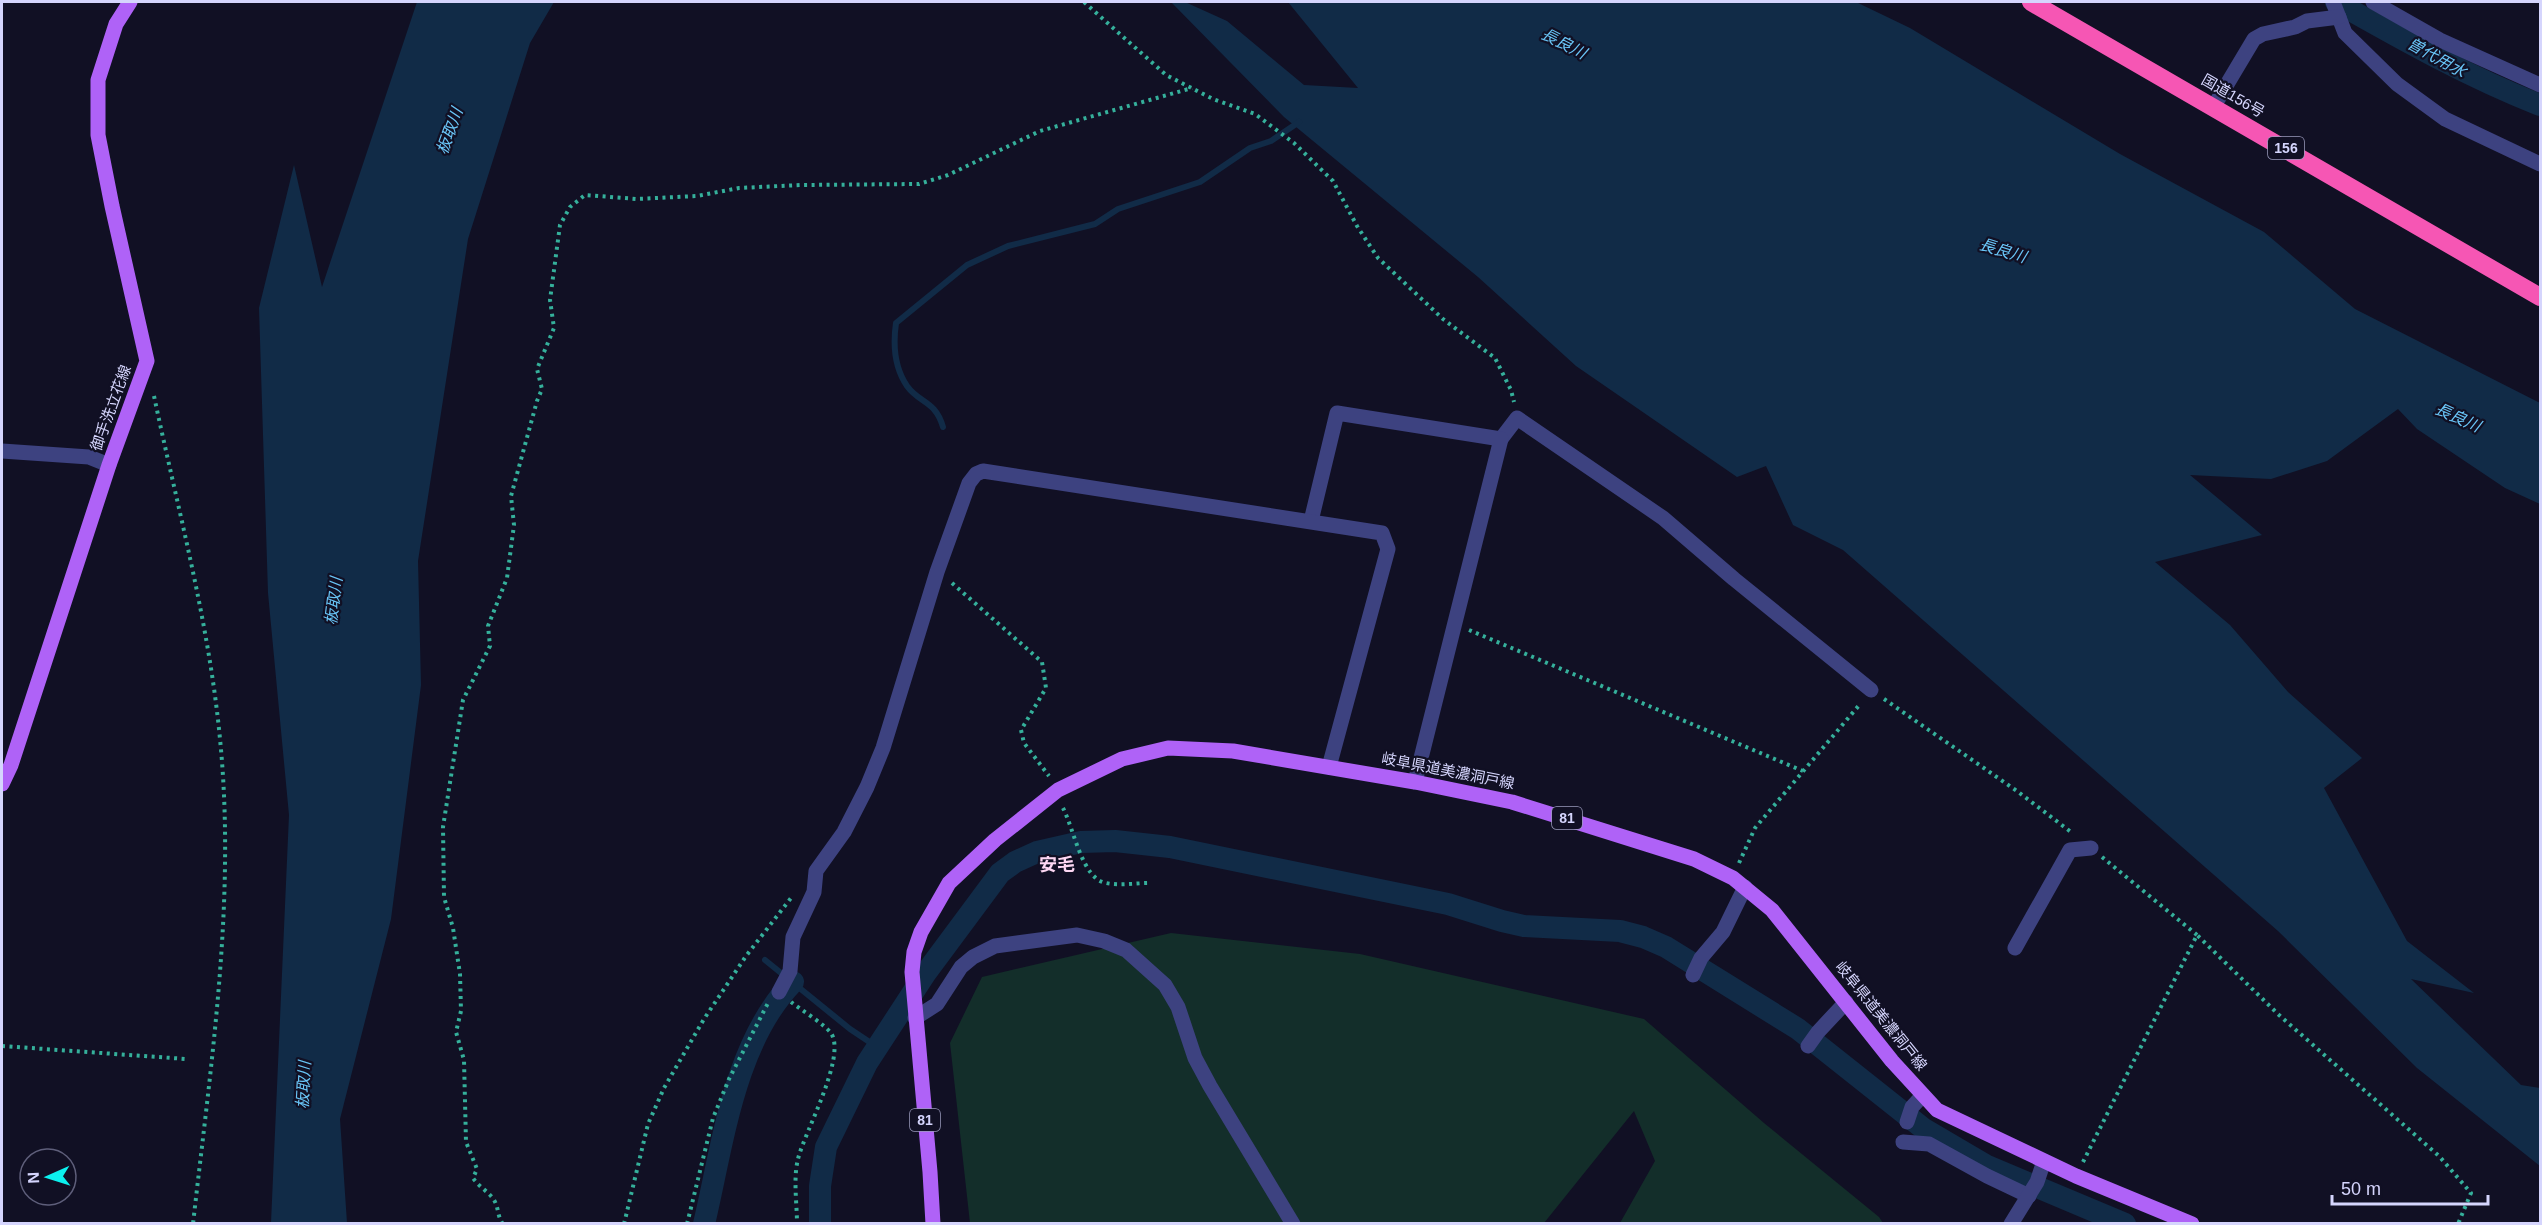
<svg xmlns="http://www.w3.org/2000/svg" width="2542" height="1225" font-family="Helvetica,'Noto Sans JP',sans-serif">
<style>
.green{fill:#132e2a}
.water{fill:#112b47}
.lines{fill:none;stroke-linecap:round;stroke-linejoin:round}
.stream{stroke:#112b47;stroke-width:6}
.canal{stroke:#112b47;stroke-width:22}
.path{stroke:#35b09b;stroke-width:4;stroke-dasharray:3 4.5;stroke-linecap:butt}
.minor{stroke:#3d4280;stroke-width:15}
.major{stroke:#af62f7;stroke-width:15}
.highway{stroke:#f656b4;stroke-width:18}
.labels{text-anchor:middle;stroke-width:4.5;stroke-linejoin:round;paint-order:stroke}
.shield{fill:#111024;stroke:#9a9abc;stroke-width:1.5}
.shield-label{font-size:14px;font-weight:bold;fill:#d5d5fd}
.street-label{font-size:15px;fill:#d5d5fd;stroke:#111024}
.water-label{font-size:16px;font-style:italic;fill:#69c5f7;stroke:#111024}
.quarter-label{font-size:18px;font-weight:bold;fill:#fdd7f3;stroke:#111024}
</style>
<rect width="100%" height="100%" fill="#111024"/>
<path class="green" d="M1171,933L1360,954L1644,1019L1764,1123L1879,1217L1883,1223H1620L1655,1161L1634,1111L1544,1223H970L950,1043L982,977Z"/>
<g class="water">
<path d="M417,2H554L530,43L468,239L418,561L421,685L391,919L340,1119L347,1223H271L289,815L268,593L259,308L294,165L322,287Z"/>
<path d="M1171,2H1185L1227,21L1304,85L1358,88L1288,2H1856L1910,28L2120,154L2264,232L2355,309L2540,403V504L2505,488L2417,429L2398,409L2327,461L2271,479L2190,475L2262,535L2155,562L2230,625L2288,692L2362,758L2324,788L2407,941L2474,993L2411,979L2521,1085L2540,1088V1166L2417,1068L2278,931L1843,550L1793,525L1766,466L1737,477L1576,366L1478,277L1284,117Z"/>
</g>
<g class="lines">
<g class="stream">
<path d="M943,427C935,400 920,404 907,386C894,367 893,344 896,323L967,265L1008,246L1095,224L1118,209L1200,182L1250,148L1271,141L1299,122"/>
<path d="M765,960L850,1029L877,1047"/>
</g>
<g class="canal">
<path d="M2336,2C2403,40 2469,77 2540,105"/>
<path d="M704,1224C723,1144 734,1043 793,982"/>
<path d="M820,1224V1186L826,1147L867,1063L925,974L1000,873L1015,862L1037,852L1081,842L1115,841L1170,847L1448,904L1502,921L1524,926L1620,931L1643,937L1666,947L1798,1029L1924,1129L1987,1166L2125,1224"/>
</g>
<g class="path">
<path d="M1084,2L1166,75L1213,99L1255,114L1294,143L1333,181L1357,226L1378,258L1443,319L1495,358L1511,390L1514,402"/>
<path d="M154,396C178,510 209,623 220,739C236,900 211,1063 193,1224"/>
<path d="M952,583L1042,662L1046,688L1021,730L1024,743L1049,776"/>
<path d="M1469,630L1803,771"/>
<path d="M1884,699L2017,791L2071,832"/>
<path d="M1063,808C1074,829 1082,879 1106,883C1120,886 1136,883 1149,883"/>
<path d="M2102,857L2197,935"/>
<path d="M1739,863L1755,828L1861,703"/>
<path d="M791,1002C801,1010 823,1023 831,1033C847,1057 804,1133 798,1159C793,1179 797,1203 797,1224"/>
<path d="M2,1046L186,1059"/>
<path d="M2083,1162L2197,935L2279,1015L2439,1156L2471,1193L2458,1224"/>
<path d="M503,1224C497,1216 499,1208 494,1200C489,1192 479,1187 473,1178L477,1169L466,1142L464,1060L456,1032L461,1011L460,974L453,928L444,897L443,827L463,700L490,646L488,626L507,578L514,525L511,496L537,401L542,389L537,369L554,328L550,300L560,225L570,207L585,195L637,199L697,196L739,188L800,185L919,184L948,175L1040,131L1192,88"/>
<path d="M624,1224L648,1124L664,1088L704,1019L746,956L791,898"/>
<path d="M687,1224L713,1118L729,1079L768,1003"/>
</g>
<g class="minor">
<path d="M2333,2L2345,33L2397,84L2445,119L2540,164"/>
<path d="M2373,2L2440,40L2540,85"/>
<path d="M2214,106L2254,39L2263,34L2295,27L2307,21L2339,17"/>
<path d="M1501,439L1517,418L1663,518L1734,579L1871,690"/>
<path d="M2,451L89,457L109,465"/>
<path d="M1311,521L1337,413L1501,439L1415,782"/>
<path d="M2015,948L2070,850L2091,848"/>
<path d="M1693,975L1701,958L1723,932L1745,887"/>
<path d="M779,992L790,971L793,937L814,892L816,871L844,832L867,787L883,748L937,572L969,483L976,474L983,471L1382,533L1388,549L1329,767"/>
<path d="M915,1018L937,1004L961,967L973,957L995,946L1077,935L1104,941L1126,950L1165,985L1178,1007L1195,1058L1210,1086L1293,1224"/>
<path d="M1808,1046L1818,1032L1846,1002"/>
<path d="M1907,1122L1912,1107L1923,1095"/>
<path d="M1903,1142L1929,1144L1987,1176L2029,1196"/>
<path d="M2011,1224L2037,1182L2044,1161"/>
</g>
<g class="major">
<path d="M2,784L11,765L109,465L147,361L112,206L98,135V80L116,24L130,2"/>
<path d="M933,1224L930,1172L912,972L914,952L921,932L949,883L995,840L1058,790L1122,759L1168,748L1233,751L1415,782L1512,802L1694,859L1733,878L1772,910L1892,1061L1937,1110L2076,1176L2192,1224"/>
</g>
<path class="highway" d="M2031,2L2540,297"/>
</g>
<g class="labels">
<g class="shield">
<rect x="2268" y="137" width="36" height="22" rx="4.5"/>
<rect x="1552" y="807" width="30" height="22" rx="4.5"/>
<rect x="910" y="1109" width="30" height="22" rx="4.5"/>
</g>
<g class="shield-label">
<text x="2286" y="153">156</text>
<text x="1567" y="823">81</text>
<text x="925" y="1125">81</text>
</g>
<g class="street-label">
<text transform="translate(2233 96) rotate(30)" y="5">国道156号</text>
<text transform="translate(111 408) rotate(-70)" y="5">御手洗立花線</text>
<text transform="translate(1448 771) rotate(11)" y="5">岐阜県道美濃洞戸線</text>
<text transform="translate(1881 1016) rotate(51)" y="5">岐阜県道美濃洞戸線</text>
</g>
<g class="water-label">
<text transform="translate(1564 43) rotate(27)" y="6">長良川</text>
<text transform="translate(2437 57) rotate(29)" y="6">曽代用水</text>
<text transform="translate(449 131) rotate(-70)" y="6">板取川</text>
<text transform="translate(2003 250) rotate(17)" y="6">長良川</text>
<text transform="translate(2458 417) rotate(24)" y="6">長良川</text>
<text transform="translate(333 601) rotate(-83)" y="6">板取川</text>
<text transform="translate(303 1085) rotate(-87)" y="6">板取川</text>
</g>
<g class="quarter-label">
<text x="1057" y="871">安毛</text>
</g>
</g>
<rect width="2542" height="1225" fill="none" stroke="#d5d5fd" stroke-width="6"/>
<g transform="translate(48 1177) rotate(267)"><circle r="28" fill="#111024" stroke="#5f5f7b" stroke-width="1.5"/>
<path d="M0-4.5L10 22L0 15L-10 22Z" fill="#0cf1ef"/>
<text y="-9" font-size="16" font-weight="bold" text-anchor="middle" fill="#d5d5fd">N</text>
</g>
<path d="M2332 1195v9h156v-9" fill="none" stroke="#d5d5fd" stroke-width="3"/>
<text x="2341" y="1195" font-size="18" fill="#d5d5fd" stroke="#111024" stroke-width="4.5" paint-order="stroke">50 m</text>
</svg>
